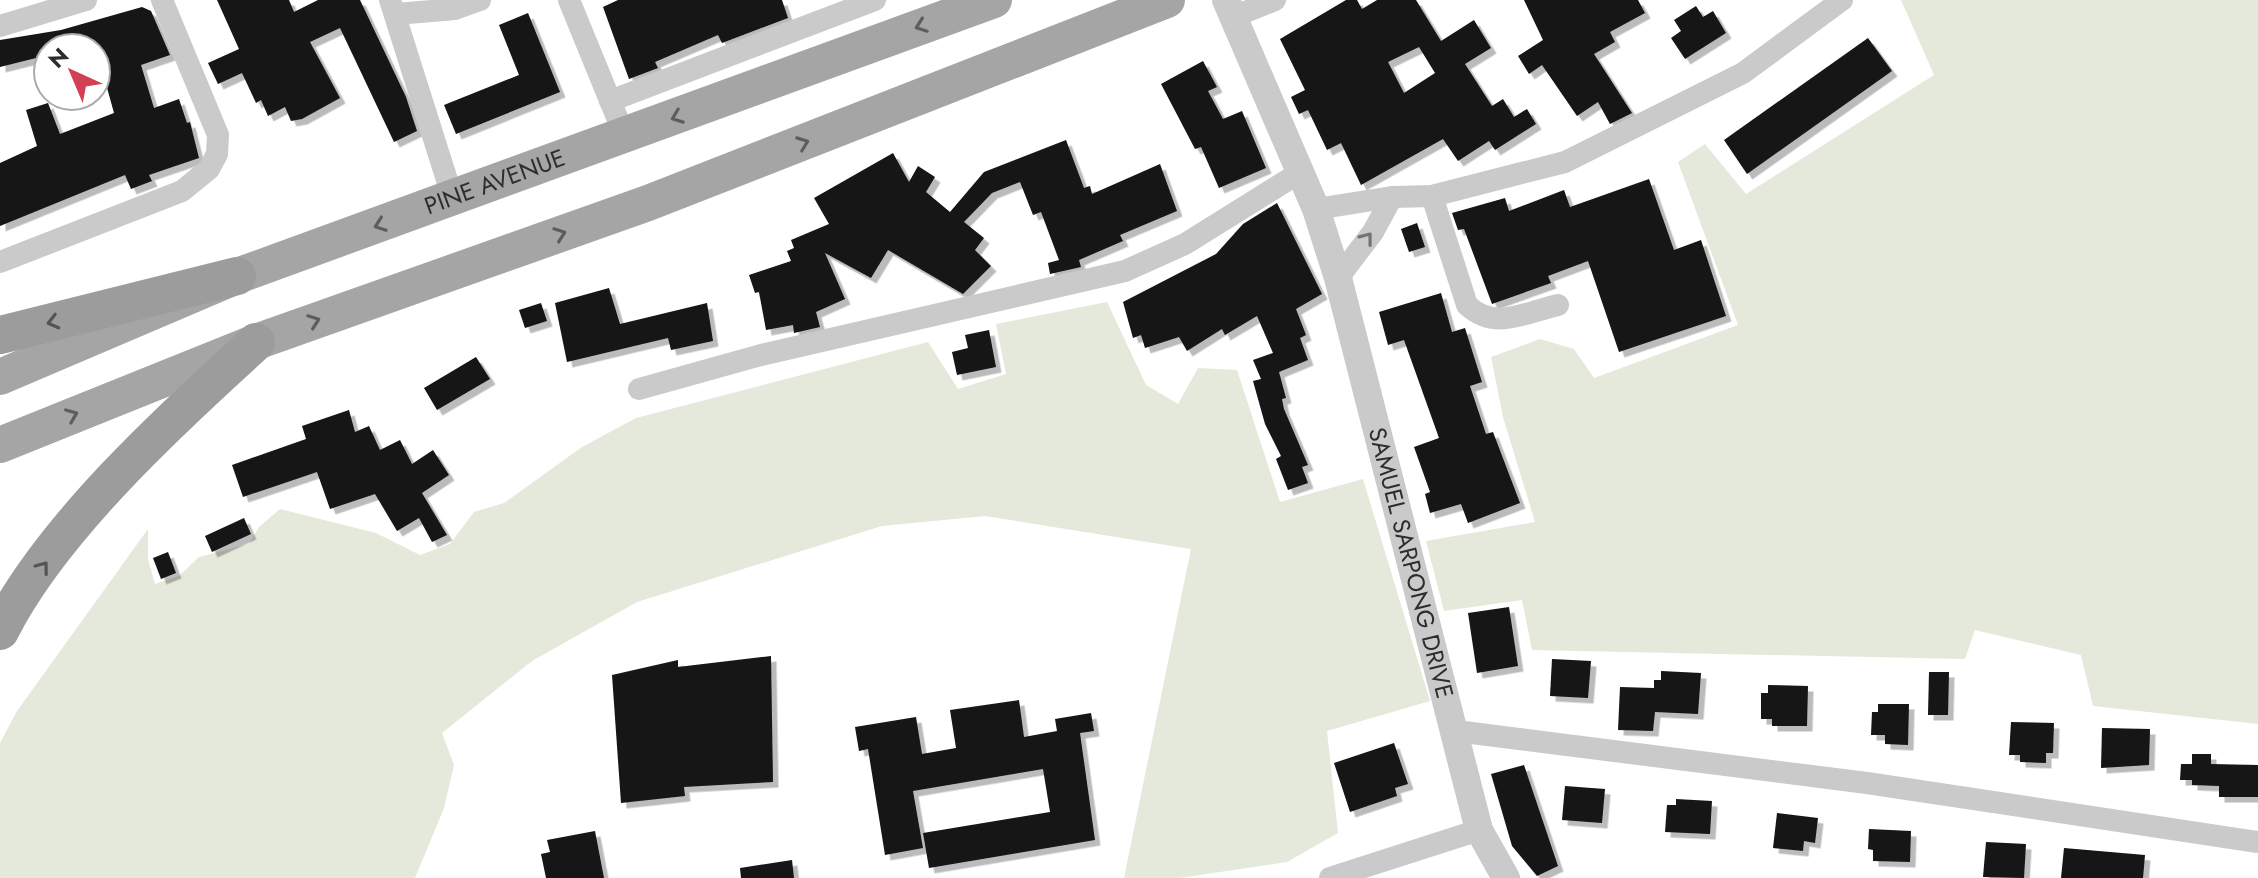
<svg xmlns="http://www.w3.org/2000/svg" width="2258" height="878" font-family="Jost,sans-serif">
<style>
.green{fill:#e4e9db}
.building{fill:#141414;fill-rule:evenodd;filter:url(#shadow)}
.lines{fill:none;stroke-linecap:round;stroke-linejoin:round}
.minor{stroke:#cacaca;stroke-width:22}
.tertiary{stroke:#cacaca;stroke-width:28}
.primary{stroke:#a5a5a5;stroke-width:36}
.trunk{stroke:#9c9c9c;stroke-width:38}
.oneway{stroke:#5d5d5d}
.oneway2{stroke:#747474}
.oneway3{stroke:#545454}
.labels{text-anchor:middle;stroke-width:8;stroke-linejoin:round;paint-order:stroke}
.street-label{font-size:24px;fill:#2d2d2d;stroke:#fff}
</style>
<defs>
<filter id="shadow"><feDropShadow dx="5.5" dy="5.5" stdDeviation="0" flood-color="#0004"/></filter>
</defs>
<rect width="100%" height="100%" fill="#fff"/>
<g class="green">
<path d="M1901,0H2258V724L2093,706L2081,655L1975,630L1965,659L1532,650L1522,600L1444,611L1426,541L1535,522L1503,417L1491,357L1540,339L1574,349L1594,378L1738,325L1678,162L1705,144L1746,194L1934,75Z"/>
<path d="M1107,302L1146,385L1178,404L1198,368L1237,370L1280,502L1363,479L1430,701L1327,731L1338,833L1287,862L1180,878H1124L1191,549L985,516L882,526L637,602L532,661L442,733L454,765L444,808L415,878H0V743L17,711L148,529V559L155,584L179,576L199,557L249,544L259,527L280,509L376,533L420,555L450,544L474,512L504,503L582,447L636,418L928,342L958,389L1006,374L996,324Z"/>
</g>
<g class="building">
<path d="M217,0H289L294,12L318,0H360L406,97L417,131L394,142L340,28L310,42L340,98L302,119L291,121L285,107L268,116L261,100L256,103L242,73L218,84L208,63L239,49Z"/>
<path d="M618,0H782L788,18L722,43L718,35L655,62L658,68L629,79L603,7Z"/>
<path d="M1346,0H1357L1362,9L1377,0H1416L1441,41L1474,20L1491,48L1465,64L1492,106L1503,99L1514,117L1527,109L1536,124L1495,150L1489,141L1458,161L1443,139L1361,185L1341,143L1327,150L1308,110L1299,114L1291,97L1305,90L1280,39ZM1419,47L1435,73L1404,93L1388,62Z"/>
<path d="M1524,0H1638L1645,13L1610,32L1615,42L1594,54L1632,113L1610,124L1598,102L1577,116L1542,65L1529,74L1518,56L1543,40Z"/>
<path d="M1696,6L1703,17L1713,11L1726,33L1685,59L1671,38L1681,31L1674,20Z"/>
<path d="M142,7L151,11L170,55L141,65L154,108L179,99L187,123L190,122L199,158L149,175L152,181L131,189L125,175L0,226V163L37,146L26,110L48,103L60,134L114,113L96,48H48V55L0,67V40L61,30Z"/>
<path d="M528,13L560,92L456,134L444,105L519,75L499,25Z"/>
<path d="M1868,38L1892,71L1747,174L1724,140Z"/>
<path d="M1203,61L1217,87L1208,91L1223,119L1242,111L1266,168L1219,188L1201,147L1195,149L1161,84Z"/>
<path d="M1066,140L1084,188L1090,186L1092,194L1160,164L1177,211L1120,235L1123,241L1079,260L1081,267L1050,274L1048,263L1059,260L1041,212L1033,215L1020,182L992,193L964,222L984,238L975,250L991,266L963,294L888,250L871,278L825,253L845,299L816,312L820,327L794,333L793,325L766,330L759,292L755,293L749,275L791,261L787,251L794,248L791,240L829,224L814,198L893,153L909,182L918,166L935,177L926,192L950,212L984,172Z"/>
<path d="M1649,179L1674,250L1701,240L1726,316L1619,352L1588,261L1548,276L1551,283L1492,304L1464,229L1458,230L1452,213L1505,198L1509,211L1564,190L1570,207Z"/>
<path d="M1277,203L1322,294L1296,309L1306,335L1300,338L1308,360L1279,372L1286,398L1282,399L1284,409L1308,465L1302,467L1308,483L1288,490L1276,459L1281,456L1265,424L1253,381L1261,379L1253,360L1273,353L1257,316L1225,335L1222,329L1187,351L1179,337L1145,348L1141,335L1133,338L1123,302L1216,254L1243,224Z"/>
<path d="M1417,223L1425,247L1409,252L1401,229Z"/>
<path d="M609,288L620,324L707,303L713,341L671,350L668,338L567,362L555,303Z"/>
<path d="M1441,293L1452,332L1465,328L1482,382L1470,386L1486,434L1493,432L1520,503L1468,523L1461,504L1430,513L1425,494L1430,492L1414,447L1439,438L1404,340L1388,345L1379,312Z"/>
<path d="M541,303L547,321L525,328L519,310Z"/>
<path d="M989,330L996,367L957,375L952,352L968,348L965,335Z"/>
<path d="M476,357L490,379L437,410L424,388Z"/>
<path d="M349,410L355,432L369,426L380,450L400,440L412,464L433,450L449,475L422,493L447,535L432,542L419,518L397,531L375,494L330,509L317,472L243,497L232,465L306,439L302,426Z"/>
<path d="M244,518L251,534L212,552L205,536Z"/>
<path d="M168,552L176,573L161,579L153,558Z"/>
<path d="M1509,607L1518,666L1477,673L1468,613Z"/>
<path d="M771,656L773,782L684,787L685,796L621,803L612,675L678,660V667Z"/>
<path d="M1552,659L1591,661L1588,698L1550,696Z"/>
<path d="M1661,671L1701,673L1698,714L1655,712L1653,731L1618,730L1620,687L1654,688V680H1661Z"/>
<path d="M1929,672H1949L1948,715H1928Z"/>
<path d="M1768,685L1808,686L1807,726H1772V719H1761V693H1768Z"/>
<path d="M1019,700L1024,737L1057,731L1055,719L1091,713L1094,731L1080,733L1095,840L929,868L923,833L1050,812L1043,769L913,791L923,848L885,855L868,749L859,751L855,727L916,717L922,754L956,748L950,710Z"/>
<path d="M1878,704H1909L1908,745L1885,744V735H1871L1872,712H1878Z"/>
<path d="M2011,722L2054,723L2053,753H2046V763L2020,762V755H2009Z"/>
<path d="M2102,728L2150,729L2149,765L2101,768Z"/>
<path d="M1394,743L1408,784L1395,788L1397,796L1350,812L1334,763Z"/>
<path d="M2192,754H2211V764L2258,765V797H2219V786L2192,785V780H2180L2181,764H2192Z"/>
<path d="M1524,765L1558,866L1537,876L1512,846L1491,774Z"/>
<path d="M1565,786L1605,789L1602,823L1562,820Z"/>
<path d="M1676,799L1712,801L1710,834L1665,832L1667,805H1676Z"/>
<path d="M1777,813L1818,818L1815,843L1804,841L1803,851L1773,848Z"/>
<path d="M1869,829L1911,831L1910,862L1873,861V850L1868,849Z"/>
<path d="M595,831L604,878H546L541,854L550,852L547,840Z"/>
<path d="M1986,842L2026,844L2024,878L1983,877Z"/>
<path d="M2064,848L2145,855L2143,878H2061Z"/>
<path d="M792,860L794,878H741L740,868Z"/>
</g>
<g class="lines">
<g class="minor">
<path d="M390,0L453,199"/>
<path d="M569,0L625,137"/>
<path d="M396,14L455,9L480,0"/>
<path d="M1233,17L1275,0"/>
<path d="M0,26L86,0"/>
<path d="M610,101L875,0"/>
<path d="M1432,196L1467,305C1495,331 1523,313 1558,305"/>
<path d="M1316,209L1392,197L1432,196L1565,162L1743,73L1842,0"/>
<path d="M0,262L182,191L209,169L217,154L218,135L162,0"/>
<path d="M1338,278L1373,232L1392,197"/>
<path d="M639,389L761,355L1125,271L1185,244L1299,173"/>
<path d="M1456,731L1867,783L2258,842"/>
<path d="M1330,878L1479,830"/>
</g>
<path class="tertiary" id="s1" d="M1226,0L1316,209L1338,278L1479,830L1506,878"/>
<g class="primary">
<path id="s2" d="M0,377L237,276L994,0"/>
<path d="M0,445L256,342L648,203L1167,0"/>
</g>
<g class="trunk">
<path d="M0,335L237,276"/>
<path d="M0,631C51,529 171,419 256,342"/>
</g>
</g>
<defs><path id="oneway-chevron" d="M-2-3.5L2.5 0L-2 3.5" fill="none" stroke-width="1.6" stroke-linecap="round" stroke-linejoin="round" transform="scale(2)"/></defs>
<g class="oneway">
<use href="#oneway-chevron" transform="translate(921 26) rotate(160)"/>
<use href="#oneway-chevron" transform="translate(677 117) rotate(159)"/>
<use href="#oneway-chevron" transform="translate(803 143) rotate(-21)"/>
<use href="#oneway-chevron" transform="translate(380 225) rotate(160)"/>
<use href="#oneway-chevron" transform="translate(560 234) rotate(-20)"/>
<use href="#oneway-chevron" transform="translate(314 321) rotate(-20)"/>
<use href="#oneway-chevron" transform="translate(72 415) rotate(-22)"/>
</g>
<use class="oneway2" href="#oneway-chevron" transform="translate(1367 238) rotate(-52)"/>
<g class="oneway3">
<use href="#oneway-chevron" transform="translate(53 322) rotate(166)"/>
<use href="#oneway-chevron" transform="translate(43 567) rotate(-53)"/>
</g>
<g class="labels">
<g class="street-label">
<text dy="8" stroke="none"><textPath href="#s2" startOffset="532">PINE AVENUE</textPath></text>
<text dy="8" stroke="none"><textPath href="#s1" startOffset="594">SAMUEL SARPONG DRIVE</textPath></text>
</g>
</g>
<g transform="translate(72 72) rotate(316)"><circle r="38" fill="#ffffff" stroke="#ababab" stroke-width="2"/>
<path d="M0-6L14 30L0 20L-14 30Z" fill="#d33f55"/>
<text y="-12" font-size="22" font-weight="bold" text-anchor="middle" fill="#2d2d2d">N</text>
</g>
</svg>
